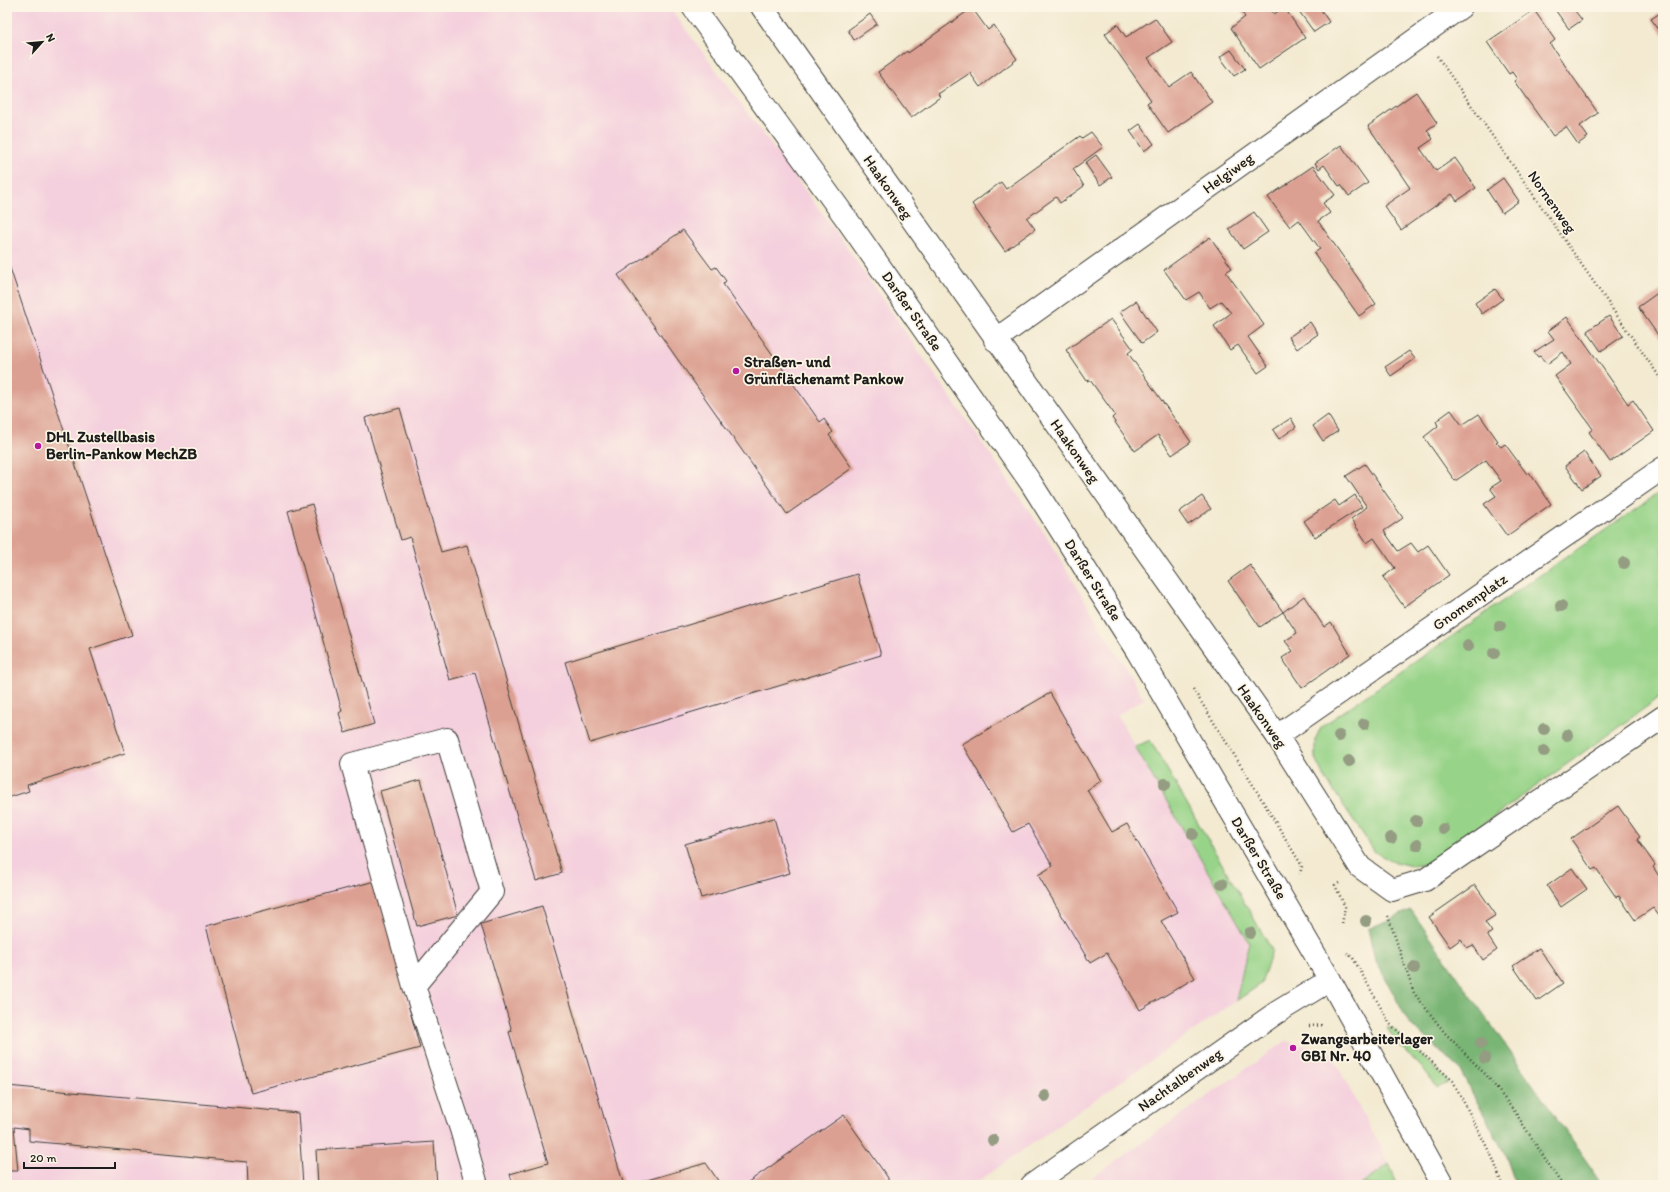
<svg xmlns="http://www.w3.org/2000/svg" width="1670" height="1192" font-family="Itim,sans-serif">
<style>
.built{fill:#f4cfdd}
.green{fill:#97d388;stroke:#5a7852}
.forest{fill:#79b574;stroke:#4a6848}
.building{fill:#dca092}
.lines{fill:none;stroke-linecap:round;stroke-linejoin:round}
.minor-casing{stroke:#3c3b37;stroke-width:24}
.major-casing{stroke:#3c3b37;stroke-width:24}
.path{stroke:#3c3b37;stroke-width:2.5;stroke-dasharray:1 3;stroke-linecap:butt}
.minor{stroke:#fff;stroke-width:22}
.major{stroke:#fff;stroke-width:22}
.tree{fill:#949c82}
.poi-dot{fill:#b5179e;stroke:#fcf5e5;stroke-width:1.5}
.labels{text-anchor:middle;stroke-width:3.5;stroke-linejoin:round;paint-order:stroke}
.street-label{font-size:15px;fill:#1c1c1c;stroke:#fcf5e5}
.poi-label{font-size:15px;font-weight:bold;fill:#1c1c1c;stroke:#fcf5e5;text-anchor:start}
</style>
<rect width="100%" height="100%" fill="#fcf5e5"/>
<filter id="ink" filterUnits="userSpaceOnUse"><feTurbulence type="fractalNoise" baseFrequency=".025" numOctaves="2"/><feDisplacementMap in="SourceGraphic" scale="8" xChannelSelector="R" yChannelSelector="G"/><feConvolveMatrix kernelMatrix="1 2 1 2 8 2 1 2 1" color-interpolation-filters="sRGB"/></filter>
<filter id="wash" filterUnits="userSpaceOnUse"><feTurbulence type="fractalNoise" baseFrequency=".012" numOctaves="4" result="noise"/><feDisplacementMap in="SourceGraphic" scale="16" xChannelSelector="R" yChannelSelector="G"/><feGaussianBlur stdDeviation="0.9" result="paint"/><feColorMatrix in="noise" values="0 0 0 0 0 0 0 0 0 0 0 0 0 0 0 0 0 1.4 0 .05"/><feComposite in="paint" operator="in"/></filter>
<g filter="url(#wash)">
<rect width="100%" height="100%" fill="#f3ead1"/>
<g class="built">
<path d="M7 7H669L839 236 1047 537 1144 699 1117 715 1249 942 1236 1001 973 1185H7Z"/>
<path d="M1286 1041 1331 1053 1389 1164 1361 1185H1082Z"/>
</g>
<g class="green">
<path d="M1663 490V695L1428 864 1411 866 1391 861 1375 852 1323 775 1315 758V740L1321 727Z"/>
<path d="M1150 740 1272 950 1261 984 1236 1001 1249 942 1135 747Z"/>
<path d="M1387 1028H1392L1445 1078 1448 1083 1437 1088C1425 1065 1400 1051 1387 1028Z"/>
<path d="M1389 1164 1398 1185H1361Z"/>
</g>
<path class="forest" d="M1411 910 1603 1185H1516L1505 1154 1459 1068 1409 1023 1375 959 1368 929Z"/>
<g id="blocks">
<g class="building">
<path d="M1238 7H1269L1274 14 1284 7 1305 38 1259 69 1231 28 1245 17Z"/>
<path d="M1296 7H1319L1329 22 1314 32Z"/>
<path d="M1553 7H1572L1582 20 1569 29Z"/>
<path d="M972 8 988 30 994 25 1017 59 980 87 970 73 938 94 940 97 911 118 878 72 907 51 908 53Z"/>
<path d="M1534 10 1555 40 1550 44 1598 113 1580 126 1588 137 1578 144 1566 127 1553 136 1514 81 1517 79 1512 72 1509 74 1487 42Z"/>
<path d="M1663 11V35L1651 19Z"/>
<path d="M870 14 877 24 854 40 848 30Z"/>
<path d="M1155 18 1172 42 1148 58 1169 87 1191 72 1212 102 1168 133 1147 103 1151 100 1105 34 1117 24 1126 37Z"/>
<path d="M1231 50 1245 69 1234 76 1220 57Z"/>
<path d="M1416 92 1437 123 1427 130 1433 139 1420 148 1436 171 1455 158 1476 188 1457 201 1452 194 1401 230 1384 206 1410 188 1368 126Z"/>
<path d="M1140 124 1154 144 1144 151 1130 131Z"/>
<path d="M1091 132 1103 147 1073 169 1084 186 1060 203 1056 197 1027 218 1035 229 1005 251 972 204 1001 182 1006 189 1080 136 1082 138Z"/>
<path d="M1341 145 1368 183 1349 196 1341 185 1339 186 1324 165 1319 169 1315 163Z"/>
<path d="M1096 155 1112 177 1100 185 1085 163Z"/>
<path d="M1313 166 1335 195 1323 203 1330 213 1318 221 1376 304 1359 316 1314 253 1320 249 1299 220 1290 227 1268 197Z"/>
<path d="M1503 178 1519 201 1502 213 1487 190Z"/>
<path d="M1254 212 1268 232 1243 249 1229 229Z"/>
<path d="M683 230 712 269 716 267 726 281 723 284 820 422 824 419 833 432 829 435 852 468 787 514 618 275Z"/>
<path d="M1210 237 1232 268 1226 272 1264 325 1248 337 1268 366 1258 373 1238 345 1230 350 1214 326 1231 313 1221 301 1210 308 1199 292 1186 300 1164 270Z"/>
<path d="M7 259 132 635 90 649 125 753 27 785 29 791 7 798Z"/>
<path d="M1495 289 1503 299 1482 314 1475 303Z"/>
<path d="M1663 289V342L1638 307Z"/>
<path d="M1136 301 1157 332 1142 343 1120 312Z"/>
<path d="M1609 316 1623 336 1601 351 1587 331Z"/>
<path d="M1567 317 1628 404 1633 400 1654 431 1610 462 1589 432 1593 429 1555 376 1571 364 1563 352 1547 364 1540 356 1538 357 1534 352 1554 339 1548 331Z"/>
<path d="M1111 319 1133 349 1128 353 1191 442 1172 455 1158 435 1135 451 1112 418 1115 415 1090 380 1087 381 1066 350Z"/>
<path d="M1310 322 1318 334 1297 349 1289 337Z"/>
<path d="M1409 351 1415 359 1391 376 1385 367Z"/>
<path d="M400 408 441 552 467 545 562 873 536 881 475 673 450 680 410 537 401 540 365 418Z"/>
<path d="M1451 410 1462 425 1479 414 1498 441 1496 442 1501 447 1505 444 1527 474 1529 472 1551 504 1507 536 1484 504 1496 496 1490 488 1501 481 1486 460 1455 481 1424 437 1438 426 1436 421Z"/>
<path d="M1328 415 1338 431 1323 441 1313 426Z"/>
<path d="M1291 418 1296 427 1279 439 1273 430Z"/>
<path d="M1584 452 1601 476 1582 489 1565 466Z"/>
<path d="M1365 464 1403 518 1384 531 1398 551 1411 543 1418 552 1428 545 1449 575 1404 607 1383 577 1395 568 1374 538 1367 543 1351 519 1367 507 1346 476Z"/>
<path d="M1355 495 1362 507 1315 537 1304 521 1335 500 1339 506Z"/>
<path d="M1202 496 1211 509 1188 525 1179 512Z"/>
<path d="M312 504 374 724 345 733 339 713 342 711 288 511Z"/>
<path d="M1250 565 1283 612 1260 627 1228 581Z"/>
<path d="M857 574 881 655 590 743 565 662Z"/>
<path d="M1304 596 1324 627 1331 622 1350 654 1302 688 1282 658 1293 651 1285 641 1297 633 1283 612Z"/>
<path d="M1050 693 1101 781 1087 790 1112 832 1127 824 1178 912 1161 921 1195 978 1140 1010 1107 953 1090 963 1038 875 1053 866 1028 824 1013 832 962 744Z"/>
<path d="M421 780 458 915 417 926 380 791Z"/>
<path d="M1618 806 1640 837 1637 839 1655 865 1653 867 1663 882V921L1653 908 1635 920 1619 896 1616 897 1596 868 1592 870 1571 839Z"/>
<path d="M774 818 790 873 701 898 685 844Z"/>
<path d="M1572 868 1587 889 1561 907 1547 886Z"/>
<path d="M375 881 420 1048 251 1093 206 926Z"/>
<path d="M1475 885 1496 915 1485 922 1492 932 1487 935 1497 950 1483 960 1473 945 1467 948 1461 939 1450 947 1429 917Z"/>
<path d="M542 906 622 1179 624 1185H513L510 1174 548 1163 509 1032 512 1031 481 924Z"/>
<path d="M1539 948 1563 983 1537 1001 1513 966Z"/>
<path d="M7 1086 298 1113 303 1185H248L247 1162 29 1141V1129L14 1127 18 1171H7Z"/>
<path d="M844 1115 888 1178V1185H744Z"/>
<path d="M434 1142 437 1185H318L316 1150Z"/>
<path d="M706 1163 721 1185H630Z"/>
</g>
</g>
</g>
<g filter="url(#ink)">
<use href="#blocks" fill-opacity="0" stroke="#3c3b37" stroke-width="1"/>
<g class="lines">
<g class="minor-casing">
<g id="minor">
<path d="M762 7 1277 736 1360 867 1392 890 1425 880 1663 717"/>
<path d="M995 340 1461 7"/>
<path d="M1277 736 1663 468"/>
<path d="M414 986 492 892 447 739 352 764 414 986 461 1129 477 1185"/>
<path d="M1032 1185 1276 1013 1330 980"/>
</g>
</g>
<g class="major-casing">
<path id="major" d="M693 7 848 221 1031 483 1137 651 1292 915 1330 980 1443 1185"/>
</g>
<g class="path">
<path d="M1437 56 1663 382"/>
<path d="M1193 689 1253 785 1302 866 1300 874"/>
<path d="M1339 883 1335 885 1345 907 1342 924"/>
<path d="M1388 916 1414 993 1445 1033 1487 1076 1515 1112 1562 1185"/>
<path d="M1347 953 1353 958 1390 1024 1453 1081 1494 1161 1502 1185"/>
<path d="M1309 1026 1324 1025"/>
<path d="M1000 1185 1006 1181"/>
</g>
<use href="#minor" class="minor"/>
<use href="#major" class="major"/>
</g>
<g class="tree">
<circle cx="1624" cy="563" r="6"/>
<circle cx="1561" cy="606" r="6"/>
<circle cx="1500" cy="626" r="6"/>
<circle cx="1468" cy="646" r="6"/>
<circle cx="1494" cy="653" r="6"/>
<circle cx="1364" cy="724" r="6"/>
<circle cx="1544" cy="729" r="6"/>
<circle cx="1567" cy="735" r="6"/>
<circle cx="1339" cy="736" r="6"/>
<circle cx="1544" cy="751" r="6"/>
<circle cx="1349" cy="761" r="6"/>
<circle cx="1165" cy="784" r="6"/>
<circle cx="1416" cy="821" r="6"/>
<circle cx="1443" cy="829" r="6"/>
<circle cx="1193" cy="834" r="6"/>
<circle cx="1391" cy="838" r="6"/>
<circle cx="1417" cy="845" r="6"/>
<circle cx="1222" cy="884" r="6"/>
<circle cx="1366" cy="921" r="6"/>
<circle cx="1250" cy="933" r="6"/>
<circle cx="1414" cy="968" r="6"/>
<circle cx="1481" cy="1043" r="6"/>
<circle cx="1485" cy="1058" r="6"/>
<circle cx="1045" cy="1096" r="6"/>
<circle cx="993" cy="1140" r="6"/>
</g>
</g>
<g class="poi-dot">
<circle cx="736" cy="371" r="4"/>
<circle cx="38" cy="446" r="4"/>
<circle cx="1293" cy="1048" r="4"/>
</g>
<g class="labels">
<g class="street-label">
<text transform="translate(1228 173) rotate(-36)" y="5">Helgiweg</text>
<text transform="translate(888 187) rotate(55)" y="5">Haakonweg</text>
<text transform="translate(1552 202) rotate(55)" y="5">Nornenweg</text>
<text transform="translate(912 311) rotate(55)" y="5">Darßer Straße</text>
<text transform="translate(1075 451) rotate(55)" y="5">Haakonweg</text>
<text transform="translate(1093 580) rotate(58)" y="5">Darßer Straße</text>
<text transform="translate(1470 602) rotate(-35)" y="5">Gnomenplatz</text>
<text transform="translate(1262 716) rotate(55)" y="5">Haakonweg</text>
<text transform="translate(1259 858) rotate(59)" y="5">Darßer Straße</text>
<text transform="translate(1180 1080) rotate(-35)" y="5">Nachtalbenweg</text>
</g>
<g class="poi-label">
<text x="744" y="367">Straßen- und<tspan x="744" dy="17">Grünflächenamt Pankow</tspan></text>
<text x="46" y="442">DHL Zustellbasis<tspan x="46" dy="17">Berlin-Pankow MechZB</tspan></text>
<text x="1301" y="1044">Zwangsarbeiterlager<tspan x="1301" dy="17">GBI Nr. 40</tspan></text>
</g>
</g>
<rect width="1670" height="1192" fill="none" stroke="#fcf5e5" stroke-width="24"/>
<g transform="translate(42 42) rotate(63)" stroke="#fcf5e5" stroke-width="3" paint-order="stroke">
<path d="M0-3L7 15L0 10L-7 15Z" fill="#1c1c1c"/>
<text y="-6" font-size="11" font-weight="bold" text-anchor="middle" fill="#1c1c1c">N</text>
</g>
<path d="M24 1162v6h91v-6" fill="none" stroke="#1c1c1c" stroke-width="2"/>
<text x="30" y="1162" font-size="12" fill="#1c1c1c" stroke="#fcf5e5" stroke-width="3" paint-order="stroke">20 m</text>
</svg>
